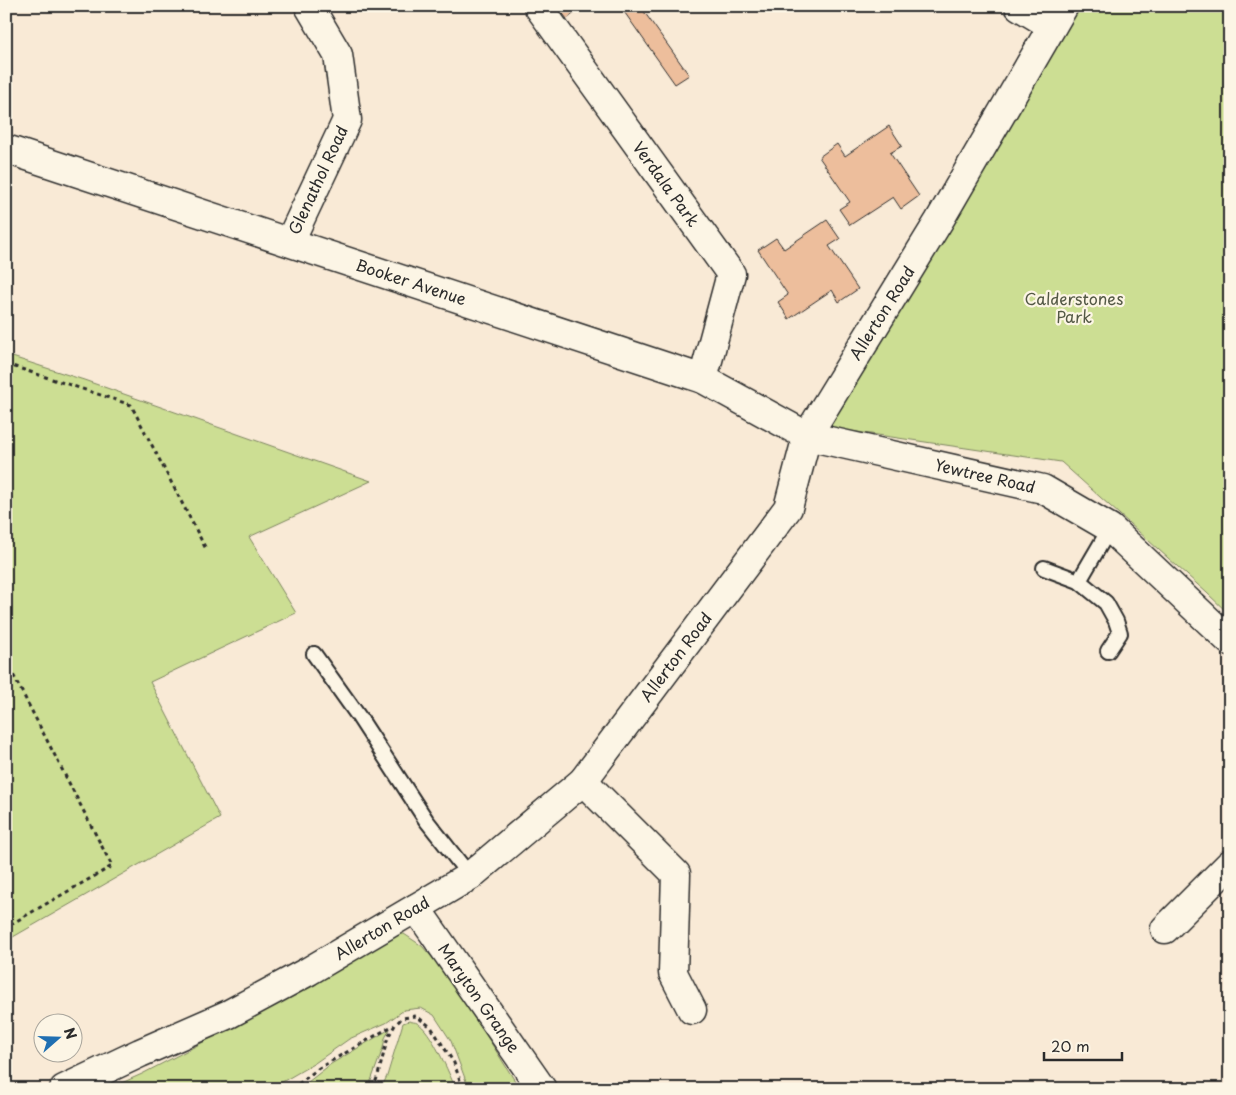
<svg xmlns="http://www.w3.org/2000/svg" width="1236" height="1095" font-family="'Playpen Sans',sans-serif">
<style>
.green{fill:#ccde93;stroke:#7c845f}
.building{fill:#edbe9c;stroke:#2b2b2b}
.lines{fill:none;stroke-linecap:round;stroke-linejoin:round}
.service-casing{stroke:#2b2b2b;stroke-width:18}
.minor-casing{stroke:#2b2b2b;stroke-width:31}
.path{stroke:#2b2b2b;stroke-width:3;stroke-dasharray:4 4;stroke-linecap:butt}
.service{stroke:#fcf5e5;stroke-width:14}
.minor{stroke:#fcf5e5;stroke-width:28}
.labels{text-anchor:middle;stroke-width:4.5;stroke-linejoin:round;paint-order:stroke}
.street-label{font-size:16px;fill:#2b2b2b;stroke:#fcf5e5}
.park-label{font-size:16px;fill:#535845;stroke:#fcf5e5}
</style>
<rect width="100%" height="100%" fill="#f9ead6"/>
<filter id="ink" filterUnits="userSpaceOnUse"><feTurbulence type="fractalNoise" baseFrequency=".02" numOctaves="2"/><feDisplacementMap in="SourceGraphic" scale="10" xChannelSelector="R" yChannelSelector="G"/><feConvolveMatrix kernelMatrix="1 2 1 2 8 2 1 2 1" color-interpolation-filters="sRGB"/></filter>
<g filter="url(#ink)">
<g class="green">
<path d="M1073 6H1230V615L1207 593 1061 462 830 428 833 413Z"/>
<path d="M6 355 84 380 371 481 249 537 296 613 150 682 220 818 6 941Z"/>
<path d="M397 933 404 934 422 946 451 979 520 1089H469L451 1041 434 1015 421 1008 404 1010 386 1023 349 1039 315 1063 270 1089H108L142 1074 284 1000Z"/>
<path d="M409 1021C411 1022 416 1022 417 1023 431 1029 449 1074 456 1089H381L387 1076 403 1023Z"/>
<path d="M390 1029 385 1038 383 1048 368 1089H299L331 1064Z"/>
</g>
<g class="building">
<path d="M557 6H583L567 19Z"/>
<path d="M620 6H640L689 75 675 84Z"/>
<path d="M889 126 902 146 890 153 919 196 901 209 893 197 850 225 839 209 850 202 819 157 837 144 845 156Z"/>
<path d="M827 220 840 239 829 246 858 289 839 302 832 290 789 319 778 302 788 295 758 250 776 238 784 249Z"/>
</g>
<g class="lines">
<g class="service-casing">
<g id="service">
<path d="M1044 568 1079 581 1106 603 1116 621 1120 633 1108 651"/>
<path d="M1079 581 1110 528"/>
<path d="M314 654 359 717 426 820 470 876"/>
</g>
</g>
<g class="minor-casing">
<g id="minor">
<path d="M538 6 731 274 703 379"/>
<path d="M1019 6 1052 26"/>
<path d="M6 149 703 379 807 436 1043 489 1110 528 1230 641"/>
<path d="M290 241 347 120 338 55 309 6"/>
<path d="M583 781 676 874 673 973 692 1010"/>
<path d="M416 908 542 1089"/>
<path d="M1165 929 1230 864"/>
<path d="M64 1089 140 1053 229 1014 309 971 470 876 583 781 788 508 807 436 939 221 1064 6"/>
</g>
</g>
<g class="path">
<path d="M6 364 131 405 206 549"/>
<path d="M6 661 112 866 6 927"/>
<path d="M6 909 13 923"/>
<path d="M292 1089 319 1068 394 1025"/>
<path d="M373 1089 378 1075 388 1037 395 1025 402 1018 416 1016 431 1027 454 1063 463 1089"/>
</g>
<use href="#service" class="service"/>
<use href="#minor" class="minor"/>
</g>
</g>
<g class="labels">
<g class="street-label">
<text transform="translate(318 180) rotate(-65)" y="6">Glenathol Road</text>
<text transform="translate(666 184) rotate(54)" y="6">Verdala Park</text>
<text transform="translate(411 282) rotate(18)" y="6">Booker Avenue</text>
<text transform="translate(882 313) rotate(-58)" y="6">Allerton Road</text>
<text transform="translate(985 476) rotate(13)" y="6">Yewtree Road</text>
<text transform="translate(676 657) rotate(-53)" y="6">Allerton Road</text>
<text transform="translate(382 928) rotate(-31)" y="6">Allerton Road</text>
<text transform="translate(479 998) rotate(55)" y="6">Maryton Grange</text>
</g>
<g class="park-label">
<text x="1074" y="305">Calderstones<tspan x="1074" dy="18">Park</tspan></text>
</g>
</g>
<rect width="1236" height="1095" fill="none" stroke="#fcf5e5" stroke-width="25"/>
<rect x="12" y="12" width="1211" height="1070" fill="none" stroke="#2b2b2b" stroke-width="2" filter="url(#ink)"/>
<g transform="translate(58 1038) rotate(70)"><circle r="24" fill="#fcf5e5" stroke="#a8a49b"/>
<path d="M0-4L9 19L0 12L-9 19Z" fill="#1f6fb2"/>
<text y="-8" font-size="14" font-weight="bold" text-anchor="middle" fill="#2b2b2b">N</text>
</g>
<path d="M1044 1052v8h78v-8" fill="none" stroke="#2b2b2b" stroke-width="2.5"/>
<text x="1051" y="1052" font-size="15" fill="#2b2b2b" stroke="#fcf5e5" stroke-width="4" paint-order="stroke">20 m</text>
</svg>
